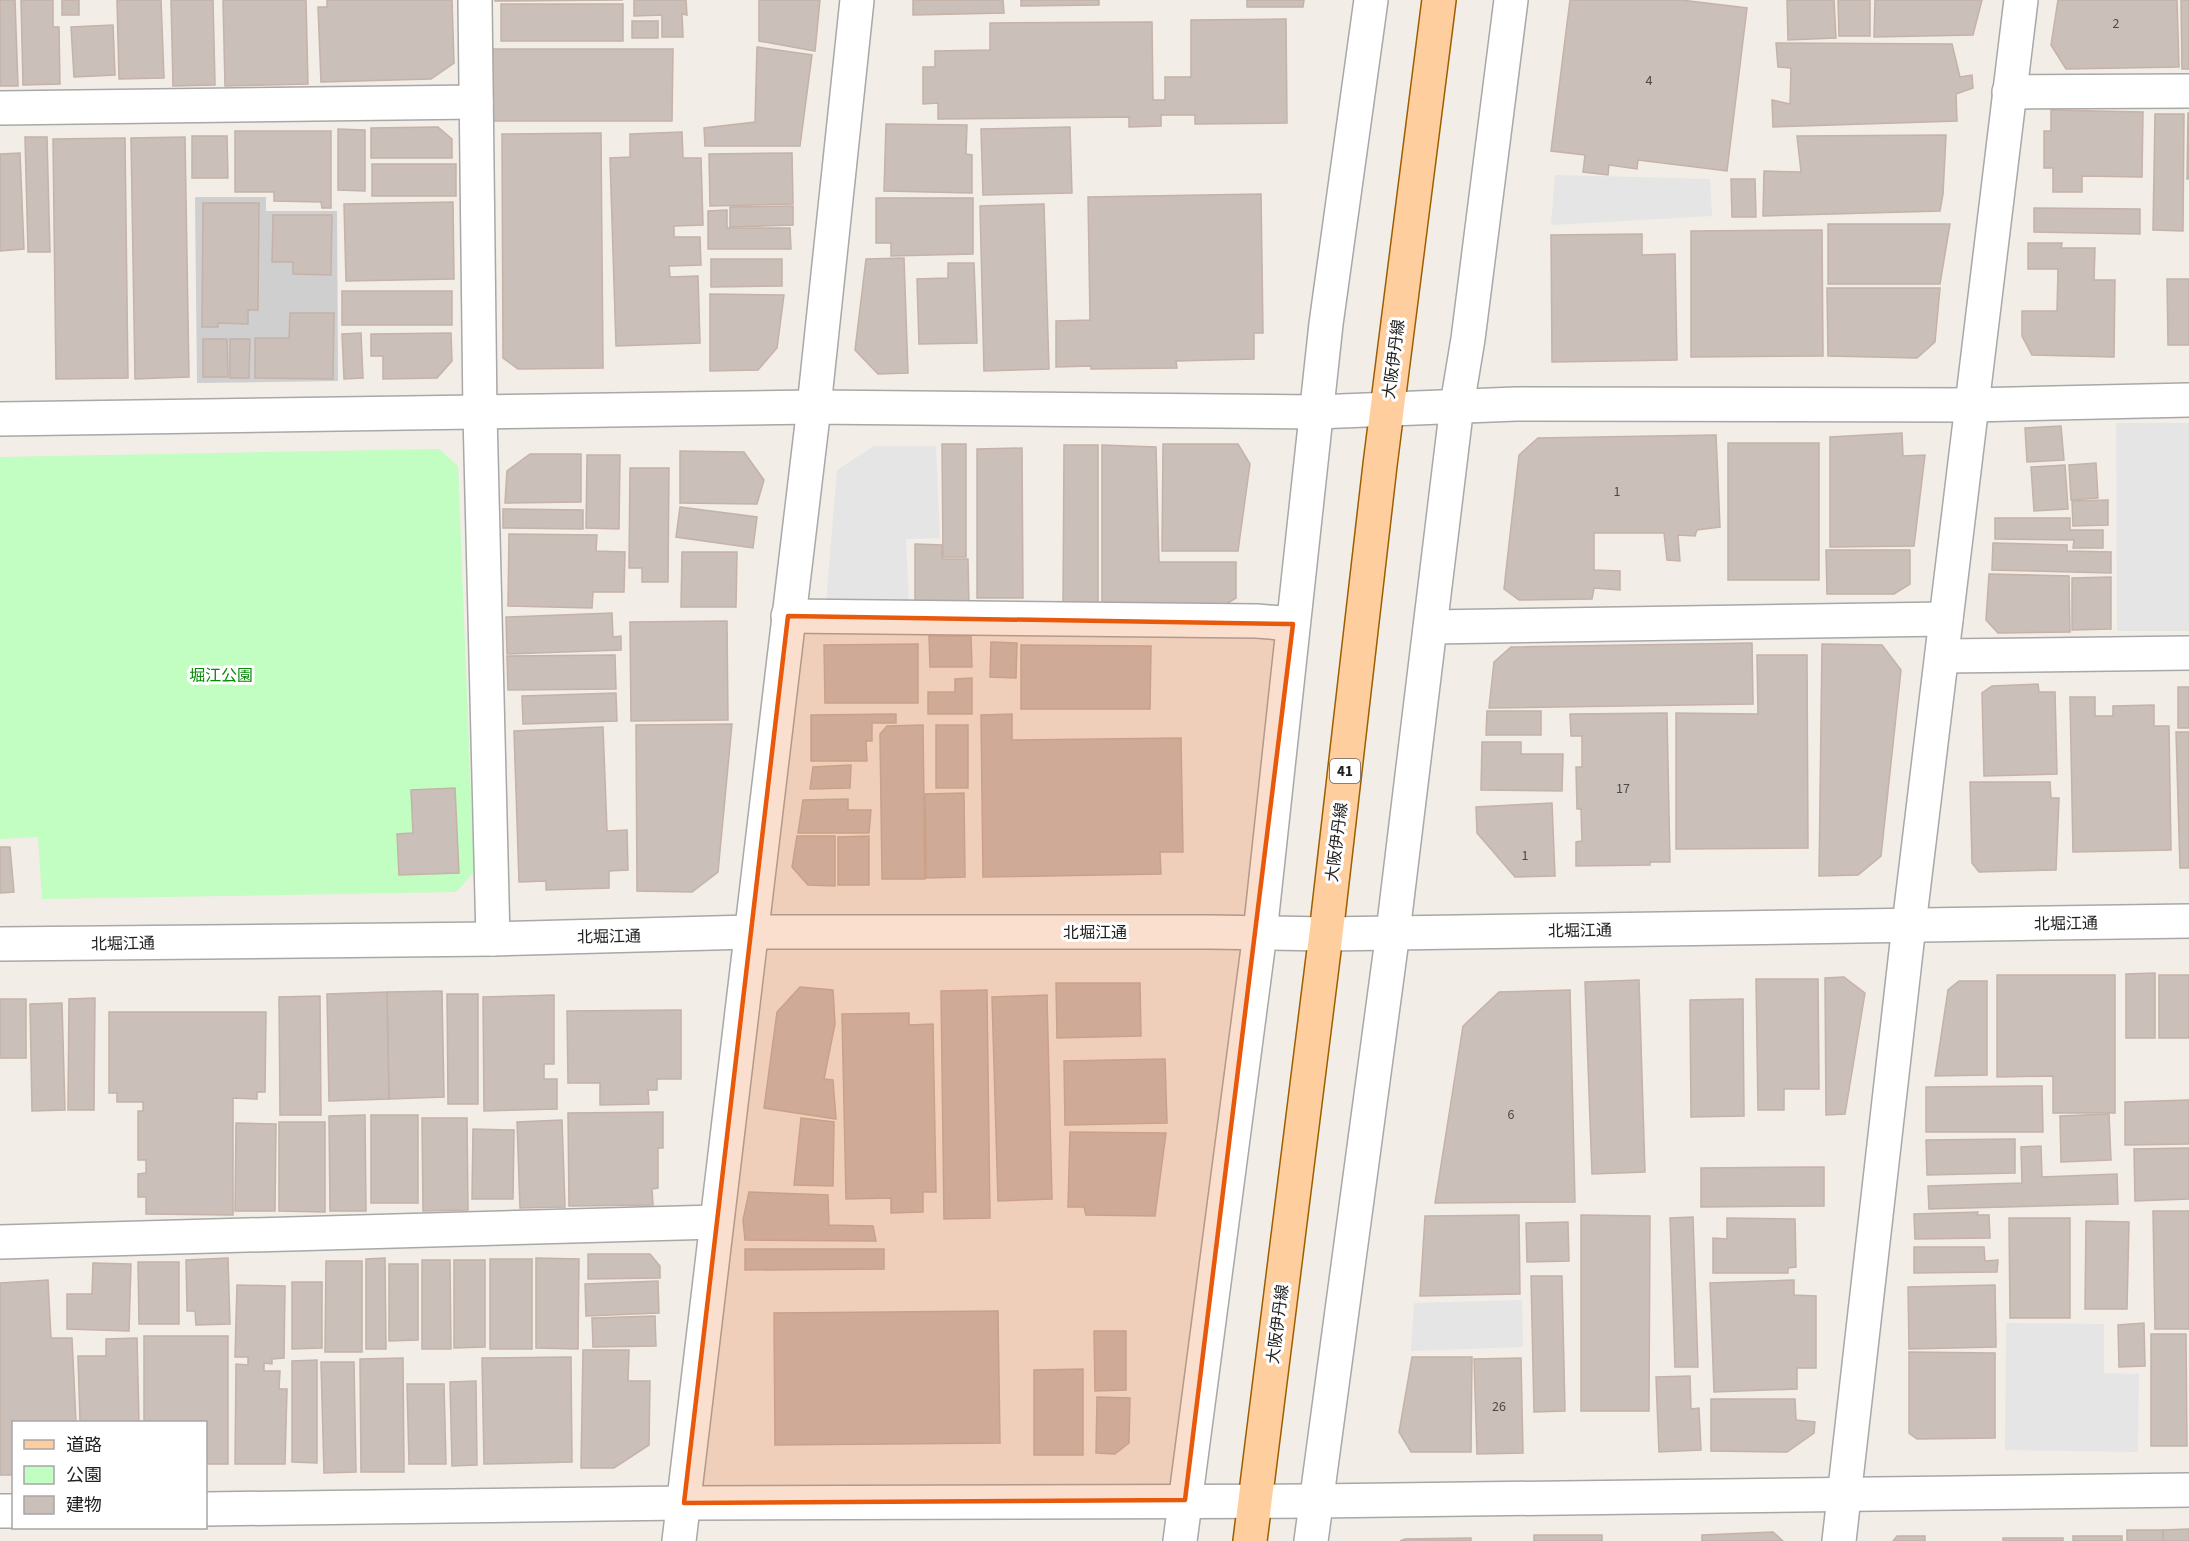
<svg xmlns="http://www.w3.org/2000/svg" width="2189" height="1541" font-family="'Source Sans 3','Noto Sans JP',sans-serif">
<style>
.religious{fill:#cfcfcf}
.park{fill:#c2fdc2}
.parking{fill:#e5e5e5}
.building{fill:#cabfb9;stroke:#c5b2a8;stroke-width:1.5}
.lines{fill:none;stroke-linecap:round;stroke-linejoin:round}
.minor-casing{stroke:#a8a8a8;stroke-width:36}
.tertiary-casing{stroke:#a8a8a8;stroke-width:36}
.primary-casing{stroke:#9d5e00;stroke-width:36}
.minor{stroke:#fff;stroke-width:33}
.tertiary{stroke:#fff;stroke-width:33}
.primary{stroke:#ffce9e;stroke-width:33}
.marked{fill:#e8590c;fill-opacity:0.2;stroke:#e8590c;stroke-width:4.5;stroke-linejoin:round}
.labels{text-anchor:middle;stroke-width:6;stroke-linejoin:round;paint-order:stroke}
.number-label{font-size:14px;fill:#4b4847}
.shield{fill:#fff;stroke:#646464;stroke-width:1.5}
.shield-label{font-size:15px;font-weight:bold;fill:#212121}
.street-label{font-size:16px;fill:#212121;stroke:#fff}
.park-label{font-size:16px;fill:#048a05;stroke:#fff}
</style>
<rect width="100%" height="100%" fill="#f2ede6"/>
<path class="religious" d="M195 197H266V211H337L338 381 197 383Z"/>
<path class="park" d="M439 449 458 466 474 872 456 892 42 899 38 837 0 839V457Z"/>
<g class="parking">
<path d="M1555 175 1710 179 1712 216 1551 225Z"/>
<path d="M2116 423H2189V631H2117Z"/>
<path d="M874 446H936L940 538 906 539 909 604 826 603 837 470Z"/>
<path d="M1522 1300 1523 1347 1411 1351 1414 1303Z"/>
<path d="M2006 1323 2104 1324V1373L2139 1374 2138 1452 2005 1450Z"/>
</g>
<g class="building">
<path d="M0 0H15L18 86H0Z"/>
<path d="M21 0H53V27H59L60 84 23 85Z"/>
<rect x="62" y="0" width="17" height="15"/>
<path d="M117 0H161L164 78 119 79Z"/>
<path d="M171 0H213L215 85 173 86Z"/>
<path d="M223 0H306L308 84 225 86Z"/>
<path d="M327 0H452L454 63 431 79 321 82 318 7H327Z"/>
<path d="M495 0H623L495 1Z"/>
<path d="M634 0H686L687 15 682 14 683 37H662V15L634 16Z"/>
<path d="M759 0H820L815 51 759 41Z"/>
<path d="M913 0H1003L1004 13 913 15Z"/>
<path d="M1021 0H1099V5L1021 6Z"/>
<path d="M1247 0H1304L1303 7H1247Z"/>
<path d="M1570 0H1681L1747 8 1727 171 1638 160 1637 169 1609 165 1608 175 1583 172 1585 155 1551 151Z"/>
<path d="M1787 0H1834L1836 38 1788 40Z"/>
<path d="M1838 0H1870V36H1839Z"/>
<path d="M1875 0H1982L1973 35 1874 37Z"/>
<path d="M2058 0H2177L2179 67 2066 69 2051 45Z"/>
<path d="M2181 0H2189V69H2182Z"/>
<rect x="501" y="4" width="122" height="37"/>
<path d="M1286 19 1287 123 1195 124V115H1161V126L1129 127V117L938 119V103L923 104V67H935V51L990 50V23L1152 22 1153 100H1165V77H1191V20Z"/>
<rect x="632" y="21" width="26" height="17"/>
<path d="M113 25 115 75 74 77 71 27Z"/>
<path d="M1776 43 1952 44 1960 77 1972 75 1973 88 1956 94 1957 121 1773 127 1772 100 1790 104 1791 68 1778 67Z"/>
<path d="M757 47 812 55 800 146H705L704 128 755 122Z"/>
<path d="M493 49H673L672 121H493Z"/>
<path d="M2051 110 2143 112 2142 177 2082 176V192H2053V168H2044V131H2051Z"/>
<path d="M2188 113H2189V179H2187Z"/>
<path d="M2155 114H2184L2183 231 2153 230Z"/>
<path d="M886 124 967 125 966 154 972 155V193L884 191Z"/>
<path d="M438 127 452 139V158H371V128Z"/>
<path d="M1070 127 1072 193 983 195 981 129Z"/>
<path d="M338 129 365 130V191L338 190Z"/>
<path d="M235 131H331V208H322L321 202 274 201V192H235Z"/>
<path d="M682 132 683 158H701L703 225 674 226V237H700L701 265 669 266 670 277 698 276 700 343 616 346 610 158 630 157V134Z"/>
<path d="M601 133 603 368 518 369 503 358 502 134Z"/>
<path d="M1946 135 1943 194 1940 211 1763 216 1764 171 1801 172 1797 136Z"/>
<path d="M192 136H227L228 178H192Z"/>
<path d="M25 137H47L50 252H28Z"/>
<path d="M185 137 189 377 135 379 131 138Z"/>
<path d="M125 138 128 378 56 379 53 139Z"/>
<path d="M20 153 24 249 0 251V154Z"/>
<path d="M792 153 793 204 710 206 709 154Z"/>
<rect x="372" y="164" width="84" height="32"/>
<path d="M1731 179H1755L1756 217H1732Z"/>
<path d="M1261 194 1263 333H1254V359L1176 361 1177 368 1091 369V366L1056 367V321L1090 320 1088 197Z"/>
<path d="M876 198H973V254L891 256V243H876Z"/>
<path d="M453 202 454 279 346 281 344 204Z"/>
<path d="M203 203H259L258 310H248V324L218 323V327H202Z"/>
<path d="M1044 204 1049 369 984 371 980 206Z"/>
<path d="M793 206V225L730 227V207Z"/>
<path d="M2034 208 2140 209V234L2034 232Z"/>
<path d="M727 210V228H790L791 249H708V211Z"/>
<path d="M273 215H332L331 275 293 274V262H272Z"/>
<path d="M1828 224H1950L1940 284H1828Z"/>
<path d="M1822 230 1823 356 1691 357V231Z"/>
<path d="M1642 234V255L1675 254 1677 360 1552 362 1551 235Z"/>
<path d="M2028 243H2062L2061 248H2095L2094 280H2115L2114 357 2032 355 2022 336V311H2057L2058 269H2028Z"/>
<path d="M904 258 908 373 878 374 855 350 866 259Z"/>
<path d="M711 259H782V286L711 287Z"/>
<path d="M948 263H974L977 343 919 344 917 279 948 278Z"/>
<path d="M2167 279H2189V345H2168Z"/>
<path d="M1827 288H1940L1935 342 1917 358 1828 356Z"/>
<rect x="342" y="291" width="110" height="34"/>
<path d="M710 294 784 295 777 348 758 370 710 371Z"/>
<path d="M290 313H334L333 379 255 378V338H289Z"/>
<path d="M361 333 363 378 344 379 342 334Z"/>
<path d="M451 333 452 361 437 378 383 379V356H371V334Z"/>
<path d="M203 339H227L228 377H203Z"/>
<path d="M230 339H250L249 378H230Z"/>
<path d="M2061 426 2064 460 2027 462 2025 428Z"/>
<path d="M1902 433 1903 456 1925 455 1914 546 1830 547V437Z"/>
<path d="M1716 435 1720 527 1697 530 1695 536 1678 535 1680 561 1667 560 1664 533H1594V570L1620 571V590L1594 588 1592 599 1519 600 1504 589 1519 455 1538 438Z"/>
<rect x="1728" y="443" width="91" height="137"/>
<path d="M942 444H966V557H943Z"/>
<path d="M1163 444H1238L1250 464 1238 551H1162Z"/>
<path d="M1064 445H1098V609H1063Z"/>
<path d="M1102 445 1156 447 1159 562H1236V598L1218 609H1102Z"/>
<path d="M1022 448 1023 598H977V449Z"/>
<path d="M680 451 744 452 764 480 757 504 680 503Z"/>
<path d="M530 454H581V502L505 503 507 471Z"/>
<path d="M587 455H620L619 529 586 528Z"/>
<path d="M2096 463 2098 498 2071 500 2069 465Z"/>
<path d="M2065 465 2068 509 2034 511 2031 467Z"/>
<path d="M630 468H669L668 582H642V568H629Z"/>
<path d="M2108 500V525L2073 526 2072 501Z"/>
<path d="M680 507 757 517 753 548 676 537Z"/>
<path d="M503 509 583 510V529L503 528Z"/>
<path d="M1995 518H2070V530H2103V548H2073L2074 540 1995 539Z"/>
<path d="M509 534 597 535 596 551 625 552 624 592H593L592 608 508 606Z"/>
<path d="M1993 543 2067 545V551L2111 552V573L1992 570Z"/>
<path d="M915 544 942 545V559H968L969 606 915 605Z"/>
<path d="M1826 550H1910V584L1894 594H1827Z"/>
<path d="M682 552H737L736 607H681Z"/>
<path d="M1989 574 2069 576 2070 632 1998 633 1986 620Z"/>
<path d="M2111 577V629L2072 630V578Z"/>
<path d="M612 613 613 637 621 636V650L507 654 506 617Z"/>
<path d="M727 621 728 720 631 721 630 622Z"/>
<path d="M929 636H971L972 667H930Z"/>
<path d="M991 642 1017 643 1016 678 990 677Z"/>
<path d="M1752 643 1753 704 1489 708 1494 662 1511 647Z"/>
<path d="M918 644V703H825L824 645Z"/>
<path d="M1822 644 1882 645 1901 670 1881 856 1858 875 1819 876Z"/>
<path d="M1021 645 1151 646 1150 709H1021Z"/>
<path d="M615 655 616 689 508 690 507 656Z"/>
<path d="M1757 655H1807L1808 848 1676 849V713L1758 714Z"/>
<path d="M972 678V714H928V692H955V679Z"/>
<path d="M2038 684 2039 692H2055L2057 774 1984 776 1982 693 1992 686Z"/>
<rect x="2178" y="687" width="11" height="41"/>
<path d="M616 693 617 721 523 724 522 696Z"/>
<path d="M2070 697H2095V716H2113V706L2154 705V726H2169L2171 850 2073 852Z"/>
<path d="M1487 711H1541V735H1486Z"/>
<path d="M1667 713 1670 862H1650V865L1576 866V842L1582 841 1581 809H1577L1576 767H1582V736H1571L1570 714Z"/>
<path d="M896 714V723H872V741H866L867 761H811V715Z"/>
<path d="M1012 714V740L1181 738 1183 852H1160L1161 874 983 877 981 715Z"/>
<path d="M732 724 718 872 692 892 637 891 636 725Z"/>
<path d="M923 725 925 879H882L880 734 887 726Z"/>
<rect x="936" y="725" width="32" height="63"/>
<path d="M603 727 607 831 627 830 628 870 609 871V888L546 890V881L519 882 514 731Z"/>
<path d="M2176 732H2189V868H2180Z"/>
<path d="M1482 742H1521V754H1563L1562 791 1481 790Z"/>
<path d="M851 765 850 788 810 789 813 767Z"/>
<path d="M1970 782H2050L2051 798H2059L2056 870 1979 872 1972 863Z"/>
<path d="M455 788 459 873 399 875 397 834 413 833 411 790Z"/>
<path d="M964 793 965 877 926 878 925 794Z"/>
<path d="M848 799V810H871L869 833H798L803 800Z"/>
<path d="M1552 803 1555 876 1515 877 1477 833 1476 807Z"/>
<path d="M797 836H835V886L808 885 792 867Z"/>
<path d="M869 836V885H838V837Z"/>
<path d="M0 847H10L14 892 0 893Z"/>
<path d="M2155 973V1038H2126V974Z"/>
<path d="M1997 975H2115V1113H2053V1076L1997 1077Z"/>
<rect x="2159" y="975" width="30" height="63"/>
<path d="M1844 977 1865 993 1845 1114 1826 1115 1825 978Z"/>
<path d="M1756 979H1818L1819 1089H1784V1110H1758Z"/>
<path d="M1639 980 1645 1172 1592 1174 1585 982Z"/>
<path d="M1959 981H1987V1075L1935 1076 1948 990Z"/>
<path d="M1056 983H1140L1141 1036 1057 1038Z"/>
<path d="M800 987 833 990 835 1024 824 1079 833 1080 836 1119 764 1108 777 1012Z"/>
<path d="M987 990 990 1218 944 1219 941 991Z"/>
<path d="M1570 990 1575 1202 1435 1203 1463 1026 1499 992Z"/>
<path d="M442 991 444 1097 389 1099 387 992Z"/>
<path d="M387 992 389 1099 329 1101 327 994Z"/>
<path d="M447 994H478V1104H448Z"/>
<path d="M554 995V1064H544V1079H557V1109L484 1111 483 997Z"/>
<path d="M1047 995 1052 1199 998 1201 992 997Z"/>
<path d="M320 996 321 1115H280L279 997Z"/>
<path d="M95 998 94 1110H68L69 999Z"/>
<rect x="0" y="999" width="26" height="59"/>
<path d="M1743 999 1744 1116 1691 1117 1690 1000Z"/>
<path d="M62 1003 65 1110 32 1111 30 1004Z"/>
<path d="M681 1010V1079H657V1090H648L649 1104 600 1105V1083H568L567 1011Z"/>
<path d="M109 1012H266L265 1092H257V1099L233 1098V1215L146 1214V1197H138V1174L146 1173V1160H138V1111H143V1102H117V1093H109Z"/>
<path d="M909 1013V1025L933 1024 936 1192H923V1212L891 1213V1198L846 1199 842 1014Z"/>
<path d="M1165 1059 1167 1123 1065 1125 1064 1061Z"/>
<path d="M2042 1086 2043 1132H1926V1087Z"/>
<path d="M2189 1100V1144L2125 1145V1102Z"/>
<path d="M663 1112V1148H658V1188L652 1189 653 1205 569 1206 568 1113Z"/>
<path d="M2109 1114 2111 1160 2061 1162 2060 1116Z"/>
<path d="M365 1115 366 1211H330L329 1116Z"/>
<rect x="371" y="1115" width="47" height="88"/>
<path d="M422 1118H467L468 1210 423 1211Z"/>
<path d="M801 1118 834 1122 833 1186 794 1185Z"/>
<path d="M562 1120 565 1207 520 1208 517 1122Z"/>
<path d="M279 1122H325V1212L279 1211Z"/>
<path d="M236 1123 276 1124 275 1211H235Z"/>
<path d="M473 1129 514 1130 513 1199H472Z"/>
<path d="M1070 1132 1166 1133 1155 1216 1086 1215 1084 1207H1068Z"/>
<path d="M2015 1139V1173L1927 1175 1926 1140Z"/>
<path d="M2041 1146 2042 1177 2117 1174 2118 1204 1929 1209 1928 1186 2022 1183 2021 1147Z"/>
<path d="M2189 1148V1199L2135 1201 2134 1149Z"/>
<path d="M1824 1167V1206L1701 1207V1168Z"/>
<path d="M749 1192 828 1195 829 1225 873 1226 876 1241 745 1240 743 1220Z"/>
<path d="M2153 1211H2189V1329H2155Z"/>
<path d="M1978 1212 1977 1215H1989L1990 1238 1915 1239 1914 1214Z"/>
<path d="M1519 1215 1520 1294 1420 1296 1425 1216Z"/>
<path d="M1581 1215 1650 1216 1649 1411H1581Z"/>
<path d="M1693 1217 1698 1367H1675L1670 1218Z"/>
<path d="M1727 1218 1795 1219 1796 1267 1788 1268V1273H1713V1238L1727 1239Z"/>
<path d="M2009 1218H2070V1318H2010Z"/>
<path d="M2086 1221 2129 1222 2127 1309H2085Z"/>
<path d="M1568 1222 1569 1261 1527 1262 1526 1223Z"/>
<path d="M1914 1247H1984L1985 1261 1998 1260 1997 1272 1914 1273Z"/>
<path d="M745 1249H884V1269L745 1270Z"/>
<path d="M588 1254H650L660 1266V1278L588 1279Z"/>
<path d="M228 1258 230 1324 196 1325 195 1311H187L186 1260Z"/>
<path d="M385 1258 386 1349H366V1259Z"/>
<path d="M536 1258 579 1259 578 1349 536 1348Z"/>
<rect x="490" y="1259" width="42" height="90"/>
<path d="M422 1260H450L451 1349H422Z"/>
<path d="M454 1260H485V1347L454 1348Z"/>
<path d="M326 1261H362V1352H325Z"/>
<path d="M138 1262H179V1324H139Z"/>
<path d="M93 1263 131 1264 129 1331 67 1329V1294H92Z"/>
<path d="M389 1264H418V1340L389 1341Z"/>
<path d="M1531 1276H1562L1565 1411 1534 1412Z"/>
<path d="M48 1280 51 1338H72L76 1422H14V1475H0V1283Z"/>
<path d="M1794 1280V1295L1816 1296V1368H1797V1389L1714 1392 1710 1283Z"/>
<path d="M658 1281 659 1313 586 1316 585 1284Z"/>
<path d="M292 1282H322V1348L292 1349Z"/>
<path d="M237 1285 285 1286 284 1358 272 1359V1364L264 1363V1371H280L279 1389H287L285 1464H235L236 1364 248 1365V1357H235Z"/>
<path d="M1995 1285 1996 1347 1909 1349 1908 1287Z"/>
<path d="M998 1311 1000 1443 775 1445 774 1313Z"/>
<path d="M655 1316 656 1346 593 1347 592 1318Z"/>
<path d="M2144 1323 2145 1366 2119 1367 2118 1325Z"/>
<path d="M1094 1331H1126V1390L1095 1391Z"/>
<path d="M2151 1334H2186L2187 1446H2151Z"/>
<path d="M144 1336H228V1464H206V1422H144Z"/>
<path d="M137 1338 139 1422H80L78 1356H106V1339Z"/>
<path d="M583 1350H629L628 1381H650L649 1445 614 1468H581Z"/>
<path d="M1909 1352 1995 1353V1438L1917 1439 1909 1433Z"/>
<path d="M571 1357 572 1462 484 1464 482 1358Z"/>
<path d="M1412 1357H1472L1471 1452H1411L1399 1432Z"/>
<path d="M403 1358 404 1472H361L360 1359Z"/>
<path d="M1521 1358 1523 1453 1477 1454 1474 1359Z"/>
<path d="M317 1360V1463L292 1462V1361Z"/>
<path d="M321 1362H354L356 1472 324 1473Z"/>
<path d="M1083 1369V1455H1034V1370Z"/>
<path d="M1690 1376 1691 1409 1699 1408 1701 1450 1659 1452 1656 1377Z"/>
<path d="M476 1381 477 1465 452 1466 450 1382Z"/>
<path d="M407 1384H444L446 1464H409Z"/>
<path d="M1097 1397 1130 1398 1129 1443 1115 1454 1096 1453Z"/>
<path d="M1711 1399H1795L1796 1420 1815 1422 1814 1433 1787 1452 1711 1451Z"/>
<path d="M2189 1529V1541H2163V1530Z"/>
<rect x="2127" y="1530" width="36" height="11"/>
<path d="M1773 1532 1783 1541H1702V1535Z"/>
<rect x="1534" y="1535" width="68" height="6"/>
<path d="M1897 1536H1925V1541H1893Z"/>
<rect x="2073" y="1536" width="49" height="5"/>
<path d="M1471 1538V1541H1400L1405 1539Z"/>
<rect x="2003" y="1538" width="60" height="3"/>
</g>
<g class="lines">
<g class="minor-casing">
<g id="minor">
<path d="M2009 92 2189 91"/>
<path d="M0 108 476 102"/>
<path d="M480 414 493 939"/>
<path d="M788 616 1257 621 1293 624"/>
<path d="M1431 627 1946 619"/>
<path d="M1942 656 2189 653"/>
<path d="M0 1242 716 1222"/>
<path d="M679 1541 814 407 857 0"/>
<path d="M1180 1541 1260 933 1326 324 1371 0"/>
<path d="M1311 1541 1393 932 1457 405 1468 339 1511 0"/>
<path d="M1839 1541 1909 925 2021 0"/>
</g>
</g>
<g class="tertiary-casing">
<g id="tertiary">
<path d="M475 0 480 414"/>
<path d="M0 419 814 407 1316 412 1516 404 1972 405 2189 400"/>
<path d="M0 944 493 939 750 932H1209L1326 934 2189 921"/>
<path d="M206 1509 684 1503 1316 1501 2189 1490"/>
<path d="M0 1511H14"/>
</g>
</g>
<g class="primary-casing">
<path id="primary" d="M1250 1541 1326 934 1380 465 1439 0"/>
</g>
<use href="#minor" class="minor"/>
<use href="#tertiary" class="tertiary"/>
<use href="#primary" class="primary"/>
</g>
<path class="marked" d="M788 616 1293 624 1185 1500 684 1503Z"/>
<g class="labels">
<g class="number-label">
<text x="2116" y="28">2</text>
<text x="1649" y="85">4</text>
<text x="1617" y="496">1</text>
<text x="1623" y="793">17</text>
<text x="1525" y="860">1</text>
<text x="1511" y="1119">6</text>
<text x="1499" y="1411">26</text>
</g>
<rect class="shield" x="1330" y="759" width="30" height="24" rx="4.5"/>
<g class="shield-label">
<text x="1345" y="776">41</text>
</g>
<g class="street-label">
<text transform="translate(1393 359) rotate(-83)" y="6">大阪伊丹線</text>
<text transform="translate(1336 842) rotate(-83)" y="6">大阪伊丹線</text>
<text transform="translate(2066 923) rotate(-1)" y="6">北堀江通</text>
<text transform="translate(1580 930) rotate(-1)" y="6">北堀江通</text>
<text x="1095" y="938">北堀江通</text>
<text transform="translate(609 936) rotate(-1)" y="6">北堀江通</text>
<text transform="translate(123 943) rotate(-1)" y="6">北堀江通</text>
<text transform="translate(1277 1324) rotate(-83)" y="6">大阪伊丹線</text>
</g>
<g class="park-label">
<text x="221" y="681">堀江公園</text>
</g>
</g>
<rect x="12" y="1421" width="195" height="108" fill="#ffffff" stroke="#a6a6a6" stroke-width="1.5"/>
<rect x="24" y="1440" width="30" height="9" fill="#ffce9e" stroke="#a6a6a6" stroke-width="1.5"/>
<text x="66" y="1451" font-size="18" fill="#212121">道路</text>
<rect x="24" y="1466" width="30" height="18" fill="#c2fdc2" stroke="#a6a6a6" stroke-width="1.5"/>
<text x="66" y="1481" font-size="18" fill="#212121">公園</text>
<rect x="24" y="1496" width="30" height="18" fill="#cabfb9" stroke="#a6a6a6" stroke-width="1.5"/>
<text x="66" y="1511" font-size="18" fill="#212121">建物</text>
</svg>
